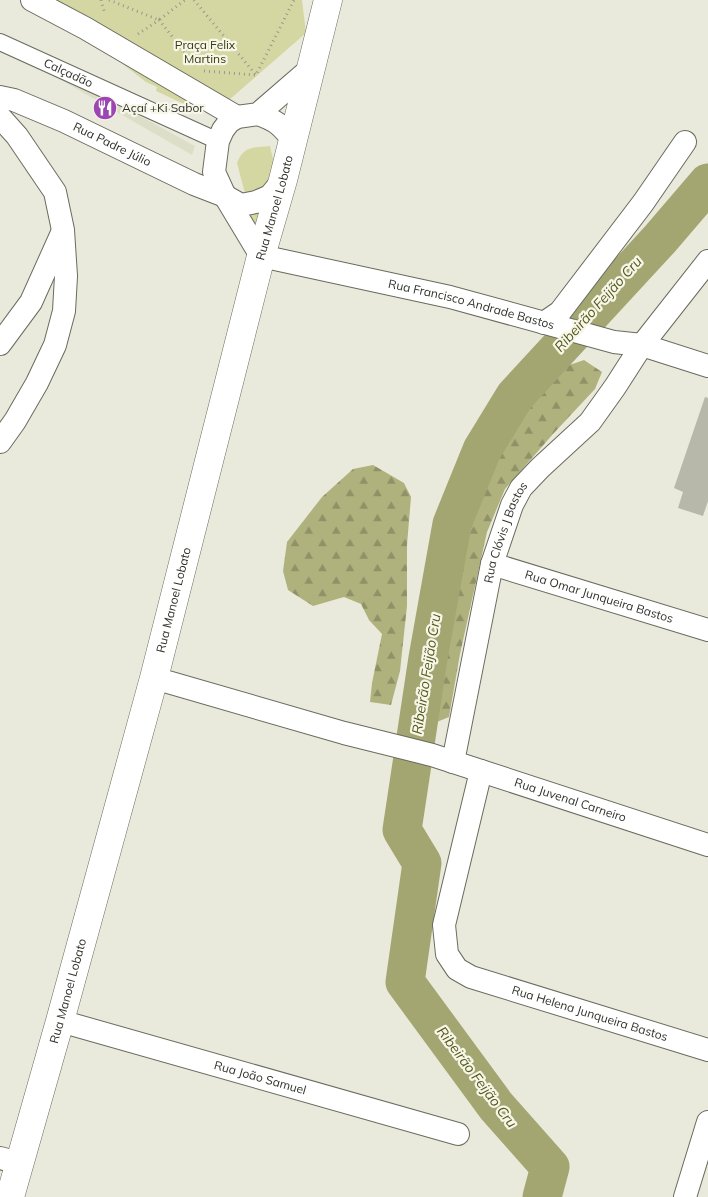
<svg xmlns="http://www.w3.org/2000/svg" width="708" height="1197" font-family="Mulish,sans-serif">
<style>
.built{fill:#dcdec8}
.forest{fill:url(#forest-firs)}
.park{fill:#d5d7a3}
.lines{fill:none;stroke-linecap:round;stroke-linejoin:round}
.river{stroke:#a4a672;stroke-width:39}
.building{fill:#b7b7aa}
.pedestrian-casing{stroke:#6a6b5e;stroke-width:18}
.minor-casing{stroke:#6a6b5e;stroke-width:24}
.tertiary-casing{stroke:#6a6b5e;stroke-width:29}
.path{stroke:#97988d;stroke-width:3;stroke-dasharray:1 4;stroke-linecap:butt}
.pedestrian{stroke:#fff;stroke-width:16}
.minor{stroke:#fff;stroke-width:22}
.tertiary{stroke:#fff;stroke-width:28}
.labels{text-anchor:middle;stroke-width:4.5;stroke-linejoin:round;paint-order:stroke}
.park-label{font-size:12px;fill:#393910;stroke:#f6f7e8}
.street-label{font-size:12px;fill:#30312b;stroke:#f6f7e8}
.poi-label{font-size:12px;fill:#30312b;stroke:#f6f7e8;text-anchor:start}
.water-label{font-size:14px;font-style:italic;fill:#56571b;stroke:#f6f7e8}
</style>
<defs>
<pattern id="forest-firs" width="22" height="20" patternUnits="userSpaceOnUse" patternTransform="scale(1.25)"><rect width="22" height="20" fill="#b0b27e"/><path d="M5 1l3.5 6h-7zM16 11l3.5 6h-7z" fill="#909167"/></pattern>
</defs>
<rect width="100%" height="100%" fill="#e9eadb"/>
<path class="built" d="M0 40 195 146 192 155 0 45Z"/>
<g class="forest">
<path d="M584 360 602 372 595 389 553 434 505 489 487 532 460 654 449 717 432 724 426 716 453 574 458 528 487 457 508 416 536 385 555 370Z"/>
<path d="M373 465 404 483 411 497 407 545V606L400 671 391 705 370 702 372 683 382 634 369 620 361 604 344 597 313 606 288 590 283 571 287 542 322 497 353 469Z"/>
</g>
<g class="park">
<path d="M40 0H302L306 33 213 114 202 109 199 111 156 91 157 87 146 82Z"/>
<path d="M270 146 278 181 255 232 237 163C244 145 253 148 270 146Z"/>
</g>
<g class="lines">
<path class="river" d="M542 1197 550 1167 496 1106 405 982 422 863 402 830 428 658 452 524 482 450 515 396 660 239 708 183"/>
</g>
<path class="building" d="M705 397 708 398V501L703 516 678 508 683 492 674 488Z"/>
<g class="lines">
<g class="pedestrian-casing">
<g id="pedestrian">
<path id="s1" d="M0 42 218 141"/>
</g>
</g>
<g class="minor-casing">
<g id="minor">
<path d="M32 0 85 28 237 117"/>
<path id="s2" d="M310 69 258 114 237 117 229 122 223 130 218 141 214 172 225 196 261 256 450 297 614 342 642 345 708 366"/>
<path id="s3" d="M0 97 14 100 64 121 194 184 225 196 241 205 256 202 270 196 283 180"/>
<path d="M258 114C277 121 281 125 293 140"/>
<path d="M0 117 17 136 55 192 63 230 66 276 64 311 55 345 37 383 15 421 0 442"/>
<path d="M544 323 560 312 643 203 685 142"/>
<path d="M0 344 31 302 62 233"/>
<path id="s4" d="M492 564 708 630"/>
<path id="s5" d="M154 678 344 733 432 755 708 845"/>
<path id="s6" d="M453 762 492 564 512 505 521 488 540 468 590 422 615 387 642 345 708 261"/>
<path id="s7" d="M481 771 444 925 447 954 457 969 471 977 708 1050"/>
<path id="s8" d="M60 1021 458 1134"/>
<path d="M0 1158 19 1163"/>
<path d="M685 1197 708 1122"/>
</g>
</g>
<g class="tertiary-casing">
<g id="tertiary">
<path id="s9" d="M10 1197 60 1021 154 678 261 256 283 180 328 0"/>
</g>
</g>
<g class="path">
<path d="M101 0 105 14"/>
<path d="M109 0 159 20 185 0"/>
<path d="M194 0 256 75 294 0"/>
<path d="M138 34 159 20 195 65"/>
<path d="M204 71 255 75"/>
</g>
<use href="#pedestrian" class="pedestrian"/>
<use href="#minor" class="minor"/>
<use href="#tertiary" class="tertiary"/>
</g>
<defs>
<g id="restaurant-disc" transform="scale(1.25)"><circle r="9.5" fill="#9d45b2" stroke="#f6f7e8"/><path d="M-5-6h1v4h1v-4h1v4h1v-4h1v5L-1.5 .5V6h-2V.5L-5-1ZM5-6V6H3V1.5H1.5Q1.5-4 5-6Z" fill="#fff"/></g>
</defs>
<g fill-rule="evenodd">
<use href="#restaurant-disc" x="105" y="108"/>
</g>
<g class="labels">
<g class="park-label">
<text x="205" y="49">Praça Felix<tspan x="205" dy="14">Martins</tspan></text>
</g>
<g class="street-label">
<text dy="4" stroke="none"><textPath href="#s1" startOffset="75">Calçadão</textPath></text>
<text dy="4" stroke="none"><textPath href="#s3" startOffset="122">Rua Padre Júlio</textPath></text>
<text dy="4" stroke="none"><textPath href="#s9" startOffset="1024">Rua Manoel Lobato</textPath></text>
<text dy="4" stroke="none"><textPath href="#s2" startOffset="465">Rua Francisco Andrade Bastos</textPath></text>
<text dy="4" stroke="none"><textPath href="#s6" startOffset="236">Rua Clóvis J Bastos</textPath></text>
<text dy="4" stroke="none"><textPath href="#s4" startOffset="112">Rua Omar Junqueira Bastos</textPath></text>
<text dy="4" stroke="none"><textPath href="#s9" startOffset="619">Rua Manoel Lobato</textPath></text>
<text dy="4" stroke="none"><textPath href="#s5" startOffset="434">Rua Juvenal Carneiro</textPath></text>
<text dy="4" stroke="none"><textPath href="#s9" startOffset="214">Rua Manoel Lobato</textPath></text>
<text dy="4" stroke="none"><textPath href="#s7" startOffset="346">Rua Helena Junqueira Bastos</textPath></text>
<text dy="4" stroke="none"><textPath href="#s8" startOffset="208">Rua João Samuel</textPath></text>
</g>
<g class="poi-label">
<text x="122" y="112">Açaí +Ki Sabor</text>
</g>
<g class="water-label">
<text transform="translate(598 304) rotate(-48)" y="5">Ribeirão Feijão Cru</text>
<text transform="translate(426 674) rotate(-81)" y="5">Ribeirão Feijão Cru</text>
<text transform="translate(477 1077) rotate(53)" y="5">Ribeirão Feijão Cru</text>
</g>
</g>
</svg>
